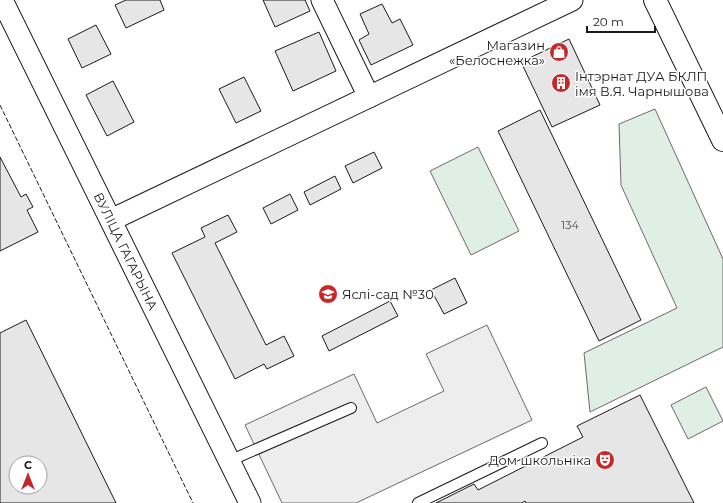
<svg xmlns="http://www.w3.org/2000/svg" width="723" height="503" font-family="Montserrat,sans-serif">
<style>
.green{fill:#e0efe3;stroke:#6a6a6a}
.parking{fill:#ededed;stroke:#6a6a6a}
.building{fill:#e6e6e6;stroke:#1a1a1a;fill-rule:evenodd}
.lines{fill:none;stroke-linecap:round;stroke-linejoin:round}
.lane-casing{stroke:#1a1a1a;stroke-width:12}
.street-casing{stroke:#1a1a1a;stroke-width:23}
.secondary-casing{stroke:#1a1a1a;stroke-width:24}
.lane{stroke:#fff;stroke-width:10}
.street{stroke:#fff;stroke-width:21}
.secondary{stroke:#fff;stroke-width:22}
.fence{stroke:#1a1a1a;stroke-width:1;stroke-dasharray:5 2;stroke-linecap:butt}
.labels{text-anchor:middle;stroke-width:3;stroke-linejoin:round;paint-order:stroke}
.number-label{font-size:11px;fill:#4d4d4d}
.poi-label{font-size:13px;fill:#1a1a1a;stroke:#fff;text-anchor:end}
.street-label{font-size:13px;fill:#1a1a1a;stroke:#fff}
</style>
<rect width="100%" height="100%" fill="#fff"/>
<g class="green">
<path d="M655 109 723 259V347L590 412 584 353 677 308 621 185 619 124Z"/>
<path d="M478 147 519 231 471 255 430 171Z"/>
<path d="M706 387 723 421 688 439 671 405Z"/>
</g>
<path class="parking" d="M487 325 532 420 356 503H282L245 425 354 374 377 423 444 391 426 354Z"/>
<g class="building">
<path d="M126 0H160L164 10 126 28 115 5Z"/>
<path d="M263 0H305L310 11 275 27Z"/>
<path d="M382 4 392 23 400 19 413 45 371 65 359 40 369 34 360 14Z"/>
<path d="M96 25 111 54 82 68 68 39Z"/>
<path d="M319 32 336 71 293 91 275 51Z"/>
<path d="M569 39 600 105 552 127 521 62Z"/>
<path d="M244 77 261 111 236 123 219 89Z"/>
<path d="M113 81 134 122 107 136 86 95Z"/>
<path d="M540 110 641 320 599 341 498 131Z"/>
<path d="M374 152 382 168 353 183 345 166Z"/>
<path d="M0 157 21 197 26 194 33 207 27 210 38 232 0 251Z"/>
<path d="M335 176 341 189 310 205 304 192Z"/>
<path d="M290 194 298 210 271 224 263 208Z"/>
<path d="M228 215 237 232 215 243 266 345 284 336 294 356 267 369 264 364 235 379 172 253 205 237 201 228Z"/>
<path d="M455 278 467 303 444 314 431 290Z"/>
<path d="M390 301 398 316 329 351 322 336Z"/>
<path d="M26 320 116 503H0V333ZM16 463H40V487H16Z"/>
<path d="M640 395 694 503H526L525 501 522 503H436L474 484 478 490 583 437 577 426Z"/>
</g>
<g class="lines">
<g class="lane-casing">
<g id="lane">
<path d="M229 461 351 408"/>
<path d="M418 503 542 443"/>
</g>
</g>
<g class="street-casing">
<g id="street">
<path d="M2 0 250 503"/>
<path d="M322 0 369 97"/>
<path d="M111 220 572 0"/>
</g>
</g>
<g class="secondary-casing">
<path id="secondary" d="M655 0 723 140"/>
</g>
<use href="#lane" class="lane"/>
<use href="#street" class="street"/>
<use href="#secondary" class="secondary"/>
<path class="fence" d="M0 105 193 503"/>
</g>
<defs>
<g id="shop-disc" transform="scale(1)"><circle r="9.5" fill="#c62828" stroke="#fff"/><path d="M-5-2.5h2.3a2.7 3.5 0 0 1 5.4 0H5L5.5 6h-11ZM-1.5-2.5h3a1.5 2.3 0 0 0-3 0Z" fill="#fff"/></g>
<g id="building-disc" transform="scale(1)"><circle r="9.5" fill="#c62828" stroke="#fff"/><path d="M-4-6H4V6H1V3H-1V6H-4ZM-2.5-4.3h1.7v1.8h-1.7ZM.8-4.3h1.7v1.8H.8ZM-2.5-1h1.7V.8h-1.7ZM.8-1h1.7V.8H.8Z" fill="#fff"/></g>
<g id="school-disc" transform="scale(1)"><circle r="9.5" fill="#c62828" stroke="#fff"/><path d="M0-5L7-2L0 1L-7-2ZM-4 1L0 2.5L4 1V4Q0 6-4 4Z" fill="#fff"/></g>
<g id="theatre-disc" transform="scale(1)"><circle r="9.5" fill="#c62828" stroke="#fff"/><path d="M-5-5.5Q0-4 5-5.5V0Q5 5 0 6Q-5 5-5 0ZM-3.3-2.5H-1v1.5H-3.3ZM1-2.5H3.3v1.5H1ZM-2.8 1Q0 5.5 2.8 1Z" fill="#fff"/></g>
</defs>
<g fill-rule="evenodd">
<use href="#shop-disc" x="559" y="52"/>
<use href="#building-disc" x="561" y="83"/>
<use href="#school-disc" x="328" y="294"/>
<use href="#theatre-disc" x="605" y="460"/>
</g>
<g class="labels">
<g class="number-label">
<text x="570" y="229">134</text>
</g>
<g class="poi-label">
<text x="545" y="50">Магазин<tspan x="545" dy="15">«Белоснежка»</tspan></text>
<text x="575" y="81" text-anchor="start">Інтэрнат ДУА БКЛП<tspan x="575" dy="15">імя В.Я. Чарнышова</tspan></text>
<text x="342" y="299" text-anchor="start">Яслі-сад №30</text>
<text x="591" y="465">Дом школьніка</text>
</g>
<g class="street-label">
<text transform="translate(126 251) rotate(64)" y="5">ВУЛІЦА ГАГАРЫНА</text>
</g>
</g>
<g transform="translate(28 475)"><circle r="19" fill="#ffffff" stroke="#a3a3a3"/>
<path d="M0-3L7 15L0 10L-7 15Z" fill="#c62828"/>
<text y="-6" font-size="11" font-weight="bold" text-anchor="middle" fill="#1a1a1a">С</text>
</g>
<path d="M587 26v6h68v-6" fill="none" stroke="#1a1a1a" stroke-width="2"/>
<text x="593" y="26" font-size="12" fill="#1a1a1a" stroke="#ffffff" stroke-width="3" paint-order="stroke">20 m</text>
</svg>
